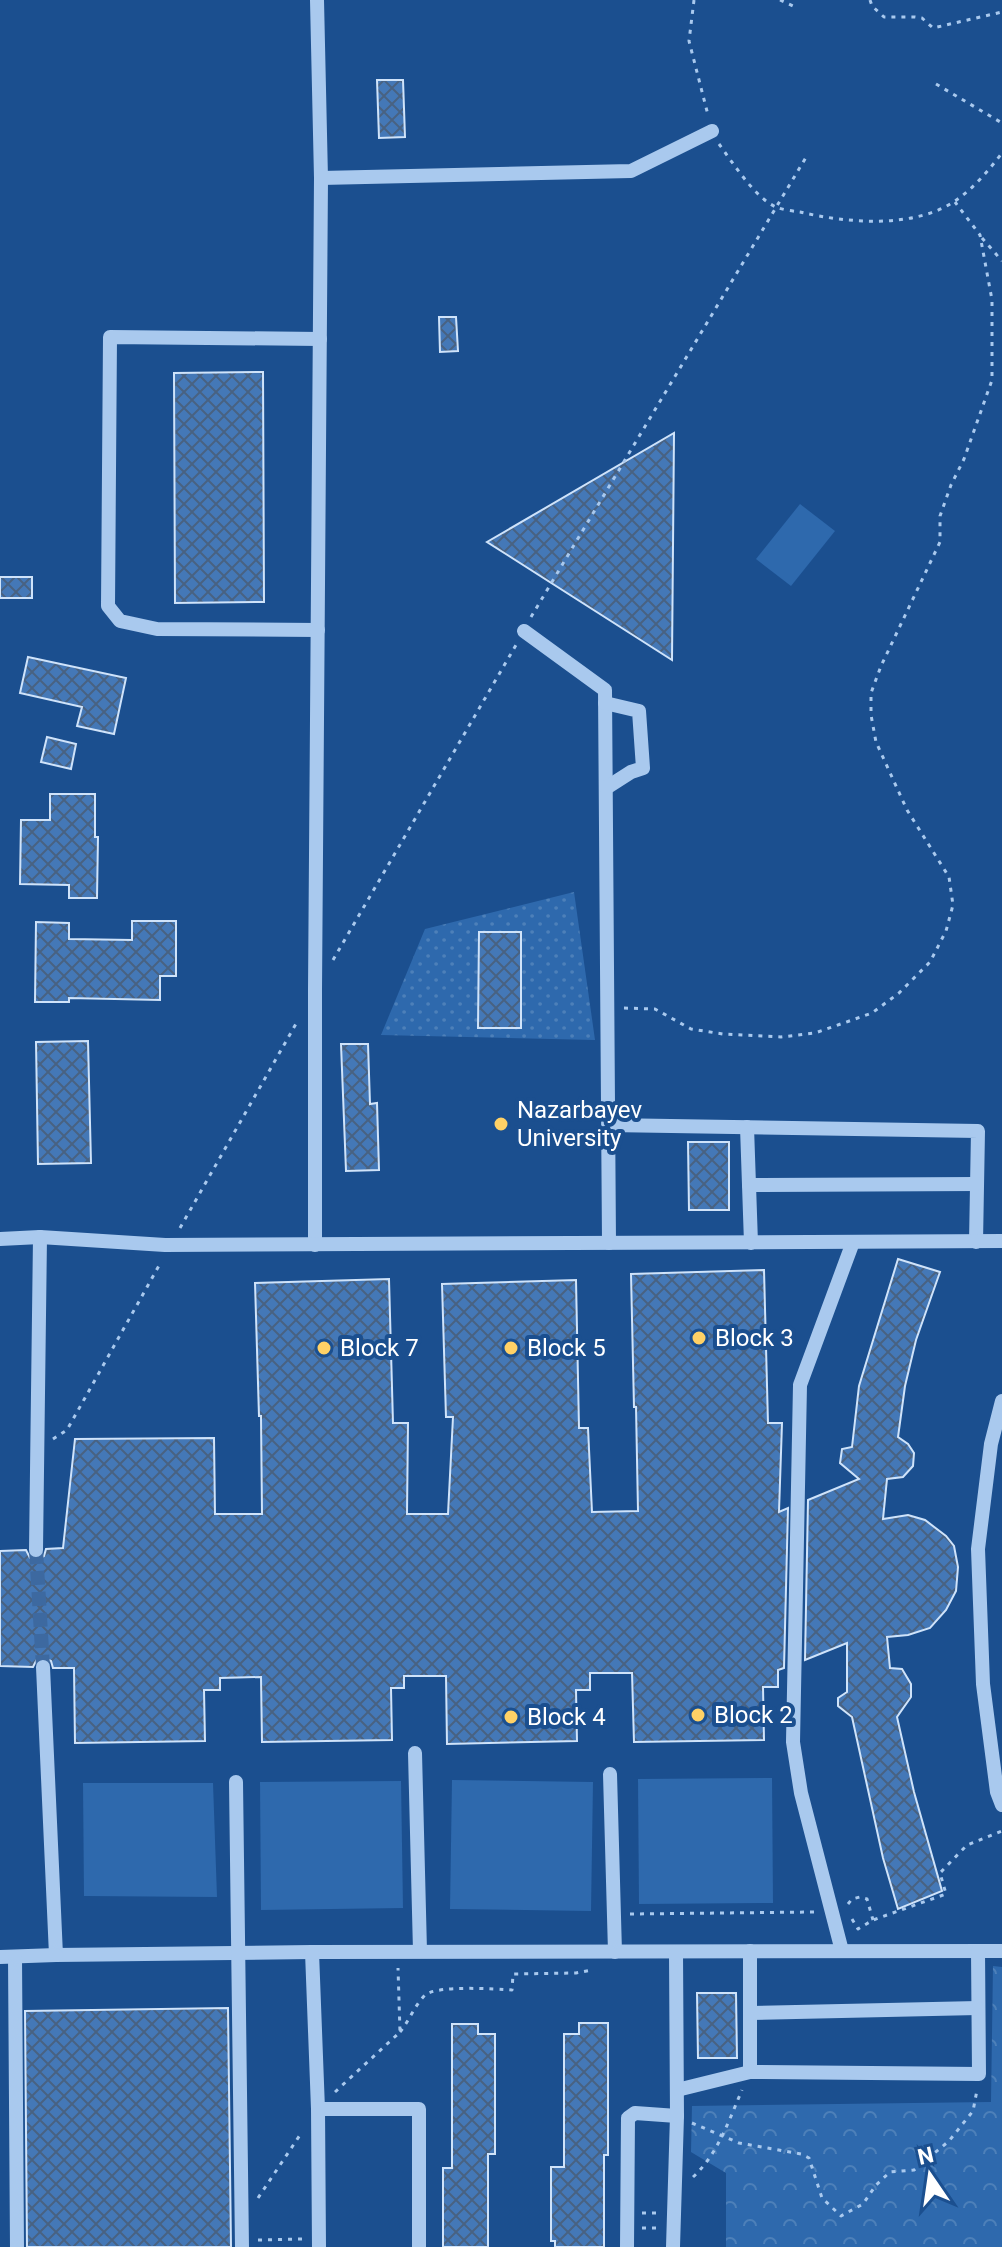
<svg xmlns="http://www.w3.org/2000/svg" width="1002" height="2247" font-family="Roboto,sans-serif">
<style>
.grass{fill:#2e69ad}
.park{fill:url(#park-crowns)}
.garden{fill:url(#garden-dots)}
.building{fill:url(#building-cross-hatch);stroke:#cfe3fa;stroke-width:2}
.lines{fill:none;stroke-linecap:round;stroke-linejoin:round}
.minor-tunnel{stroke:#3d69a0;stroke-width:14;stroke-dasharray:14 7;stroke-linecap:butt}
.path{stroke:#a9c9ee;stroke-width:3;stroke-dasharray:4 6;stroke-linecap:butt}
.minor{stroke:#a9c9ee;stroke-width:14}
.poi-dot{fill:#ffd166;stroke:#1b4f8f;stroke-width:3}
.labels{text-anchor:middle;stroke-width:8;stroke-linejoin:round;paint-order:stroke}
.poi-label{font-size:24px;fill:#fff;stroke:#1b4f8f;text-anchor:start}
</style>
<defs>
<pattern id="park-crowns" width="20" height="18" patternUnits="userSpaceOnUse" patternTransform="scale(2)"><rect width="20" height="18" fill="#2e69ad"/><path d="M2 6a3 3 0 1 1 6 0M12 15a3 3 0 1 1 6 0" fill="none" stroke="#4d80b9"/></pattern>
<pattern id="garden-dots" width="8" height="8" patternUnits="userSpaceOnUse" patternTransform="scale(2)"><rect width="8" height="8" fill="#2e69ad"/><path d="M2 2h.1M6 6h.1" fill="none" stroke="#4d80b9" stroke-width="1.8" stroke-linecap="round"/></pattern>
<pattern id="building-cross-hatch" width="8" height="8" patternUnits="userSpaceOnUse" patternTransform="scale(2)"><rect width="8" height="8" fill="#4478b7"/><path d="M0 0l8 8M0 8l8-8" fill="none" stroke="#486282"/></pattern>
</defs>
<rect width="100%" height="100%" fill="#1b4f8f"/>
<g class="grass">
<path d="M800 504 835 531 791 586 756 559Z"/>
<path d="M772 1778 773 1903 639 1904 638 1779Z"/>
<path d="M452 1780 593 1782 591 1911 450 1909Z"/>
<path d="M401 1781 403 1908 261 1910 260 1782Z"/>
<path d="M83 1783H213L217 1897 84 1896Z"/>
</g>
<path class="park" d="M993 1966 1002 1967V2247H726V2173L691 2152 692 2106 991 2102Z"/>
<path class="garden" d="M574 892 595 1040 381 1035 425 929Z"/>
<g class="building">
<path d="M377 80H403L405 137 379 138Z"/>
<path d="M439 317H456L458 351 440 352Z"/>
<path d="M263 372 264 602 175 603 174 373Z"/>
<path d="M674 433 672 660 487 542Z"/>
<rect x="0" y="577" width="32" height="21"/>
<path d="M28 657 126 678 114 734 77 726 82 707 20 693Z"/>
<path d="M47 737 76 744 71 769 41 762Z"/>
<path d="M50 794H95V837H98L97 898H69V885L20 884 21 820H50Z"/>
<path d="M132 921H176V976H160V1000L69 998V1002H35L36 922 69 923V939L132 940Z"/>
<path d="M479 932H521V1028H478Z"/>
<path d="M88 1041 91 1163 38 1164 36 1042Z"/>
<path d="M341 1044H368L370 1104 377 1103 379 1170 346 1171Z"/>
<path d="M688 1142H729V1210H689Z"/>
<path d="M898 1259 940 1272 916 1340 905 1386 898 1437 908 1444 914 1453 913 1466 903 1477 887 1479 883 1519 908 1515 925 1520 946 1536 954 1546 958 1567 956 1591 946 1610 930 1628 908 1635 887 1637 890 1668 902 1669 911 1684V1697L897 1717 914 1792 942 1891 898 1909 883 1858 852 1717 838 1706V1698L847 1692V1643L805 1660 808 1500 859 1479 840 1463 842 1449 852 1447 859 1386Z"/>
<path d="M764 1270 768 1423H782L779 1512 788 1508 784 1668 778 1670V1687H763L764 1740 634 1742 632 1673H590V1690H576L577 1741 447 1744 446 1676H404V1688H391L392 1740 262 1742 261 1677 220 1678V1690H204L205 1741 75 1743 74 1668H53L51 1661 43 1657 37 1659 33 1667 0 1666V1551L26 1550 30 1558 37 1560 44 1556 46 1549 63 1548 75 1439 214 1438 215 1514H262L261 1416H259L255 1283 389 1279 393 1423H408L407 1514H448L453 1417H446L442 1284 576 1280 579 1428H588L592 1512 638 1511 636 1407H634L631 1274Z"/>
<path d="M697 1993H736L737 2058H698Z"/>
<path d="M228 2008 231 2247H27L25 2011Z"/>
<path d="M579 2023H608V2155H604V2247H555V2241H551V2167H564V2034H579Z"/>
<path d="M452 2024H478V2034H495V2154H488V2247H443V2168H452Z"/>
</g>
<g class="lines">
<path class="minor-tunnel" d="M36 1550 43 1667"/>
<g class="path">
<path d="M694 0 689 41 708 115"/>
<path d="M780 0 795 7"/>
<path d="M870 0 872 6 884 17H915L922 18 933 28 1002 12"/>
<path d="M936 84 1002 123"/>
<path d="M719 144C733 163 755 198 776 207 783 210 793 211 800 212 846 223 914 229 955 201 973 189 989 170 1002 153"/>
<path d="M982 238 1002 261"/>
<path d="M531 617 808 154"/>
<path d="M333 960 516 645"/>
<path d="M624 1008 655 1009 691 1029 723 1034 781 1037 815 1033 872 1013 899 993 930 962 946 931 953 905 949 877 907 810 876 742 871 715V693L881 666 940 542V516L951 485 964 459 992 380V300L980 235 955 202"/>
<path d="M180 1228 297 1022"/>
<path d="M53 1439 67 1430 161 1262"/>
<path d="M848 1904 852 1899 860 1897 867 1899 873 1920"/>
<path d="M630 1914 814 1912"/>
<path d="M852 1919 858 1929 873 1920 946 1894 940 1873 967 1845 1002 1831"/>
<path d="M400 2032C409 2021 415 2005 425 1995 437 1985 495 1989 512 1990L513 1974 576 1973 592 1970"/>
<path d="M335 2092 400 2032 398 1968"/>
<path d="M692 2123 739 2143 801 2154 809 2158 822 2198 841 2216 863 2204 876 2185 890 2172 914 2170 949 2141 973 2111 977 2090"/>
<path d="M693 2177C718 2154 729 2120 742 2090"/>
<path d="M258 2198 300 2135"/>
<path d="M642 2213H659"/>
<path d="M642 2228H659"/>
<path d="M258 2240 302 2239"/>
</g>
<g class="minor">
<path d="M321 178 631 171 712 131"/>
<path d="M318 630 157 629 120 621 108 606 110 337 320 339"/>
<path d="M524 631 605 690 609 1243"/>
<path d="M605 703 639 711 643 768 631 772 606 788"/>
<path d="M609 1125 978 1131 976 1242"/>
<path d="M747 1127 751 1243"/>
<path d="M749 1185 977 1184"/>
<path d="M0 1239 40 1237"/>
<path d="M315 1245V990L321 178 317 0"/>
<path d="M1002 1401 991 1444 978 1549 983 1684 997 1792 1002 1805"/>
<path d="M36 1550 40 1237 165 1245 1002 1241"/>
<path d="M43 1667 56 1955 312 1952 1002 1951"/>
<path d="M415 1753 420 1951"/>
<path d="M610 1774 615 1952"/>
<path d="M236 1782 242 2247"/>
<path d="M750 1951V2072L979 2074 978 1951"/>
<path d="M842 1951 801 1793 793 1742 800 1385 853 1242"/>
<path d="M312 1952 318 2109 319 2247"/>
<path d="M0 1957 56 1955"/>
<path d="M15 1957 17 2247"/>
<path d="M750 2013 978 2008"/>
<path d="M677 2090 750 2072"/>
<path d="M318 2109H419V2247"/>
<path d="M627 2247 628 2118 635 2113 677 2116"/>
<path d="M673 2247 677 2116 676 1952"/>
</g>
</g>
<g class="poi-dot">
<circle cx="501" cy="1124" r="8"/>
<circle cx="699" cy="1338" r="8"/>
<circle cx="324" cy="1348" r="8"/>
<circle cx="511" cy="1348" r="8"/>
<circle cx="698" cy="1715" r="8"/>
<circle cx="511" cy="1717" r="8"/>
</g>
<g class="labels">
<g class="poi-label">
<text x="517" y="1118">Nazarbayev<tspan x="517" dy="28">University</tspan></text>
<text x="715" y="1346">Block 3</text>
<text x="340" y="1356">Block 7</text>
<text x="527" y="1356">Block 5</text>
<text x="714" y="1723">Block 2</text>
<text x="527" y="1725">Block 4</text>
</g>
</g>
<g transform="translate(930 2175) rotate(347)" stroke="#1b4f8f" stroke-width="6" paint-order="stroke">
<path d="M0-6L14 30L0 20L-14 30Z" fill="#ffffff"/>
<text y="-12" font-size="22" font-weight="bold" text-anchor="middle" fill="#ffffff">N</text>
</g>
</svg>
